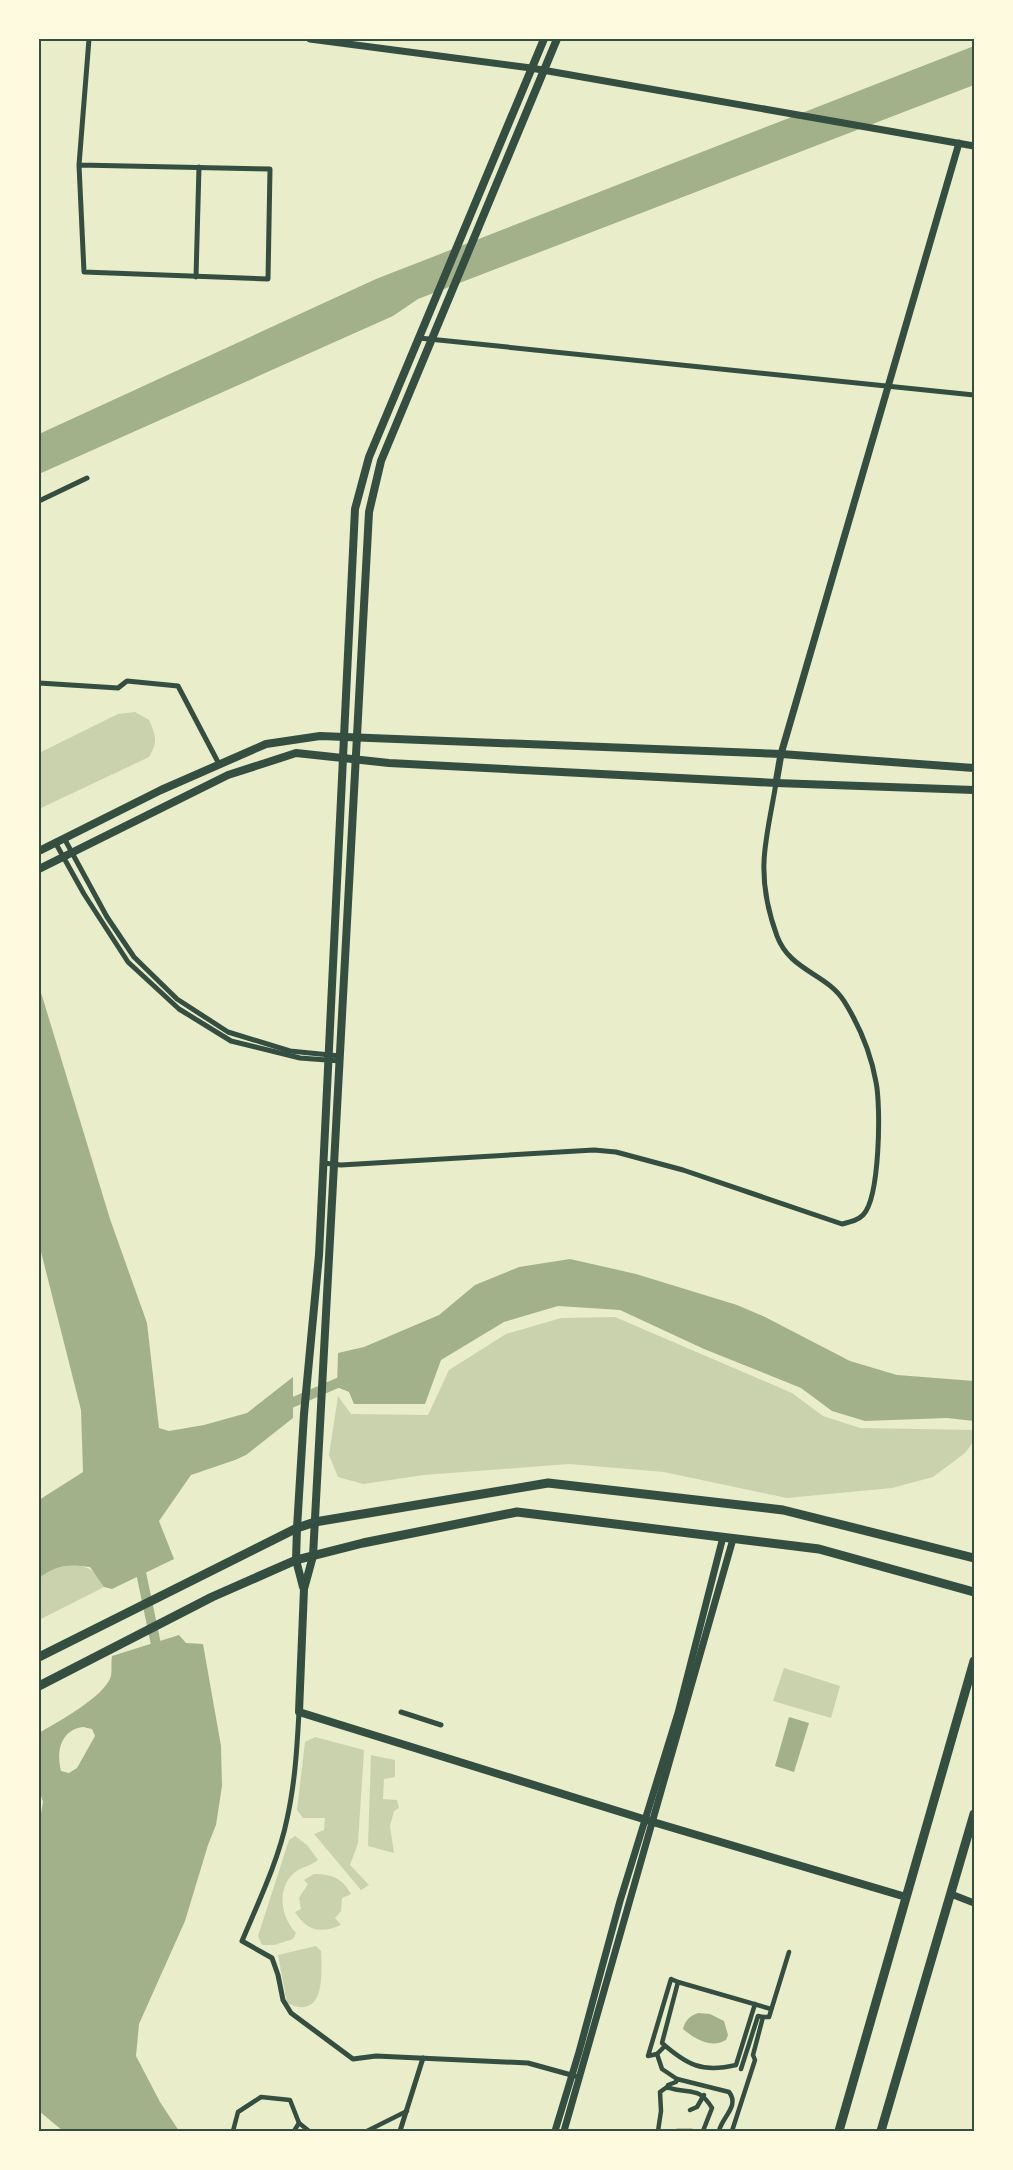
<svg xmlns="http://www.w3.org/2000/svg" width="1013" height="2170" font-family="'Archivo Narrow',sans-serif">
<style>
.green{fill:#cad2ad}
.water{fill:#a3b18a;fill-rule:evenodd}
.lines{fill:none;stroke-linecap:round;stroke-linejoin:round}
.canal{stroke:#a3b18a;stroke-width:10}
.pedestrian{stroke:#344e41;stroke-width:4.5}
.minor{stroke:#344e41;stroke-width:5}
.tertiary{stroke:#344e41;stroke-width:7}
.secondary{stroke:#344e41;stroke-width:8}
.primary{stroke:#344e41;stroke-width:9}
.neatline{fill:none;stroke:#344e41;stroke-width:2}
</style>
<rect width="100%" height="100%" fill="#e9edc9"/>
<g class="green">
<path d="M135 712 149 720C156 736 158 742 149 757L39 809V753L118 714Z"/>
<path d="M615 1317 792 1393 823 1416 860 1428 974 1430V1441L965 1453 933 1477 892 1488 787 1498 664 1472 569 1464 424 1475 363 1484 338 1477 329 1455 338 1396 351 1414 428 1415 449 1370 506 1334 561 1318Z"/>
<path d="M67 1564C89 1567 93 1567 104 1587L39 1620V1578L52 1568Z"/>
<path d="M784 1668 840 1686 831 1718 773 1701Z"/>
<path d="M315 1737 364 1750 358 1843 350 1865 369 1885 361 1890 314 1834 324 1830 325 1818H303L297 1810 305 1742Z"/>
<path d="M371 1755 395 1760V1777L384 1779 383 1799 397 1800 399 1808 394 1811 390 1826 394 1853 368 1846Z"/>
<path d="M295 1836 307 1845 318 1860C311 1866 301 1867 294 1873 276 1889 281 1917 296 1933L293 1939 274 1945H262L258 1936 289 1840Z"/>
<path d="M314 1874C332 1874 342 1878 351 1894L342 1898 341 1911 335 1918 341 1925C320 1934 307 1931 295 1912L301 1909 299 1898 308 1884 304 1880Z"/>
<path d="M316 1946 321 1951C322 1976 325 2021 287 2003L278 1955Z"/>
</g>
<g class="water">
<path d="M974 46V85L418 299 393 316 39 474V434L376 279Z"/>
<path d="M39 986 110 1219 147 1323 159 1428 169 1431 204 1425 247 1413 293 1377V1418L246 1455 235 1460 191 1475 159 1521 174 1559 112 1589 104 1587 90 1567C67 1564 58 1564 39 1578V1500L83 1472 81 1410 39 1244Z"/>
<path d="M570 1259 636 1274 737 1305 765 1317 850 1361 897 1375 974 1381V1421L947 1418 865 1421 832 1411 801 1388 704 1349 620 1310 558 1306 504 1322 441 1360 425 1404H354L349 1392 337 1387 338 1353 364 1347 439 1315 475 1285 519 1267Z"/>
<path d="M179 1635 186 1643 203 1644 221 1746 222 1786 216 1825 208 1845 185 1921 139 2024 136 2056 160 2102 179 2131H63L39 2111V1825L43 1802 39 1790V1733C57 1722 105 1697 111 1676 112 1670 111 1662 112 1656ZM83 1727 92 1729 95 1736 77 1768 69 1773 61 1771C56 1751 61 1730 83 1727Z"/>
<path d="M789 1717 809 1723 794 1772 775 1766Z"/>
<path d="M698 2013 710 2014 724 2021 728 2035 726 2040C711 2049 695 2039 683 2029 685 2020 690 2016 698 2013Z"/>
</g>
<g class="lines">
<g class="canal">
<path d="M282 1407 349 1378"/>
<path d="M139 1563 158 1654"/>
</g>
<g class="pedestrian">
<path d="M755 2004 736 2065C702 2073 687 2065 662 2043L678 1982 771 2009"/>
<path d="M665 2046 657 2054 648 2056 671 1979 678 1982"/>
<path d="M657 2054 662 2069 677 2079"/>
<path d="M741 2069 758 2016 763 2017"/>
<path d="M668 2088V2085L676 2082 677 2079 729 2092C740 2106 722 2117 719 2131"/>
<path d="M690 2110 697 2107 704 2095"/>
<path d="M233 2131 238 2112 261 2097 290 2100 299 2123 309 2131"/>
<path d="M294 2131 299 2123"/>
<path d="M367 2131 407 2111"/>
<path d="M658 2131 661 2111 660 2092 667 2087C690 2095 698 2085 712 2108L703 2131"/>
<path d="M677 2131H692"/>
<path d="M732 2131 755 2060 753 2055 763 2017H769L789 1952"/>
</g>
<g class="minor">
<path d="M79 165 270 169 268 279 84 272 79 165 89 39"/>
<path d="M196 277 199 167"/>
<path d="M419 338 974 395"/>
<path d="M39 501 87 478"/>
<path d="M39 683 118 688 127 681 178 686 219 764"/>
<path d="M64 838 107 917 134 957 177 999 228 1032 290 1051 340 1056"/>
<path d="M55 842 84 894 128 962 179 1009 231 1041 300 1058 340 1061"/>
<path d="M323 1163 341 1165 594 1150 616 1152 683 1170 842 1224C850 1222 857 1221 863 1215 880 1198 881 1106 876 1082 871 1054 859 1025 844 1001 826 973 790 971 777 936 769 914 763 886 764 862 765 836 772 809 776 783"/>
<path d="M299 1712C297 1748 295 1783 287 1819 279 1859 258 1903 242 1941L272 1958 278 1975 283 2000 291 2013 353 2059 376 2056 528 2063 575 2076"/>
<path d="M401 1712 441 1725"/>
<path d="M400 2131 423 2058"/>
</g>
<g class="tertiary">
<path d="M310 39 531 68 974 146"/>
<path d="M776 783 781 754 959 143"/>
<path d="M951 1894 974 1903"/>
<path d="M555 2131 579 2052 620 1901 678 1713 723 1537"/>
<path d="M564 2131 733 1539"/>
</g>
<g class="secondary">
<path d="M557 39 381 461 369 512 313 1556 304 1589 299 1712 653 1822 906 1897"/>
<path d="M39 851 161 790 266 744 320 736 781 754 974 768"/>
<path d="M39 869 228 775 296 753 389 763 776 783 974 790"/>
<path d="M303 1587 296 1560 297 1528 304 1414 319 1255 355 509 369 457 544 39"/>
</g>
<g class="primary">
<path d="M39 1657 297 1528 315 1522 548 1483 783 1510 974 1558"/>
<path d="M39 1686 212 1597 296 1560 363 1543 517 1512 819 1549 974 1592"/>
<path d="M839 2131 974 1661"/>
<path d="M881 2131 974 1814"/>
</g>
</g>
<rect width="1013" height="2170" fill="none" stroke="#fefae0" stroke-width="80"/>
<rect x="40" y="40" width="933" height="2090" class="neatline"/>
</svg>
